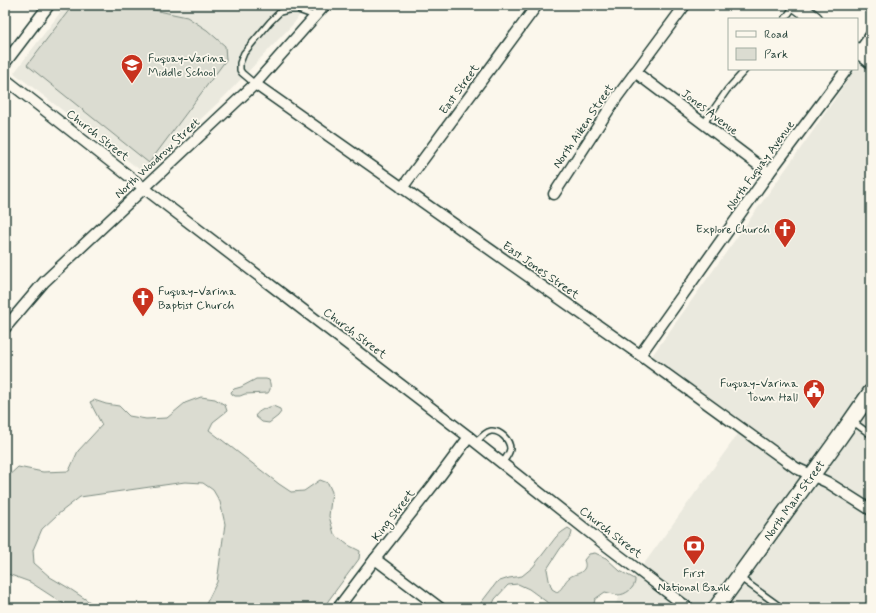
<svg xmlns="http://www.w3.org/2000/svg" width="876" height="613" font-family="Mynerve,sans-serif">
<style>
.built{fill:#eae9de}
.green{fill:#dbdcd1;stroke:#7d8c82}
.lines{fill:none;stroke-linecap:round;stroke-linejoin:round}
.lane-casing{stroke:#1f3d34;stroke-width:8}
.street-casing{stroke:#1f3d34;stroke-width:13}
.secondary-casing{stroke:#1f3d34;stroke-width:17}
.primary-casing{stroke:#1f3d34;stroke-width:18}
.lane{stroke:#fbf7ec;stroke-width:5}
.street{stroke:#fbf7ec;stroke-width:10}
.secondary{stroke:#fbf7ec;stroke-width:14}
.primary{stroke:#fbf7ec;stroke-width:15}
.labels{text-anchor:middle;stroke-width:3.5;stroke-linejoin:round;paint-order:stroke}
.poi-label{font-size:12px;fill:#1f3d34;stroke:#fbf7ec;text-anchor:start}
.street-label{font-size:12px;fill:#1f3d34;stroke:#fbf7ec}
</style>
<rect width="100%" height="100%" fill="#fbf7ec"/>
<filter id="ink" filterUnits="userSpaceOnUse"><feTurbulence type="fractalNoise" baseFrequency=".025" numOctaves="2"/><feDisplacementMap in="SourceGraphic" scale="8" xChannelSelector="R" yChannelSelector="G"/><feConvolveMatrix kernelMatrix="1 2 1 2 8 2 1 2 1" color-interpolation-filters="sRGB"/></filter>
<g filter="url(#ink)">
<g class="built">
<path d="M66 5H307L294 23 224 97 144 173 14 73Z"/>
<path d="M871 46V608H612L738 434 645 368 654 353 813 131 855 69H857V66Z"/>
</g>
<g class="green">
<path d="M73 5H130L187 17 207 30 225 46 226 60 149 163 27 65Z"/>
<path d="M256 379H266L269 380C271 386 271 389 268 393L245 394 240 396H235L232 394 231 392 234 389 241 387Z"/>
<path d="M201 397 215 399 225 405 227 411 213 422 209 430 279 484 291 492 304 491 320 480 328 483 332 492 329 516 334 534 348 545 360 551 359 559 328 601 325 608H204L217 582 225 524 220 502 213 490 203 483 185 482 80 497 57 515 42 529 33 550 34 563 50 577 67 587 99 608H70L30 582 5 573V479L18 467 43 472 69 471 78 451 102 425 90 402 94 400 106 404 119 406 129 416 146 419 167 418 185 403Z"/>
<path d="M273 406 280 409 281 412 278 416 269 423 262 422 255 416C259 410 266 408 273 406Z"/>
<path d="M568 528 571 530 572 532 571 536 560 549 547 569 549 580 552 589 557 592C564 588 564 581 570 577 574 574 581 574 584 569 586 566 585 563 584 560L589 554 595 553 606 558 620 571 635 579C636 588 625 595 618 595 613 594 609 593 605 592L595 599 593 608H555L529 589 518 584 508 585 495 599 491 608H477L497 582 509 578 522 576 533 567 556 537 562 532Z"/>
</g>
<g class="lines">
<g class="lane-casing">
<g id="lane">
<path d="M785 19 794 6"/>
<path d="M255 84 242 73 240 70V63L244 53 270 22 280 12 288 10H298L315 16"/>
<path d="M704 123 727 90 746 69"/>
<path d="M852 421 871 435"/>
<path d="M476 443C480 438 485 432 491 431 500 430 510 440 510 449 509 455 505 459 502 463"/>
<path d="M739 577 782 608"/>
</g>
</g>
<g class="street-casing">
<g id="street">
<path d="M857 55 871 35"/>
<path d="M5 63 49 5"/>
<path d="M635 72 769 173"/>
<path d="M5 79 144 188 469 437 608 547 688 608"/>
<path d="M255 84 640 355 796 468 827 482 871 510"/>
<path d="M402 188 537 5"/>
<path d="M554 194 617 97 685 5"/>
<path d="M5 328 44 282 255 84 325 5"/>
<path d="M640 355 769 173 847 69"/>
<path d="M375 559 440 608"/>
<path d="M338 608 375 559 434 484 469 437"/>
</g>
</g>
<g class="secondary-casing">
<g id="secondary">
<path d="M796 5 815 19"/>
<path d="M857 50 871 61"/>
</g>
</g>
<g class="primary-casing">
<g id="primary">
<path id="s1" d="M716 608 839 438 871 392"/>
</g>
</g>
<use href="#lane" class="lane"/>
<use href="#street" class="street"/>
<use href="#secondary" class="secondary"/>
<use href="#primary" class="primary"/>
</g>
</g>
<defs>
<g id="school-pin" transform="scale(1.15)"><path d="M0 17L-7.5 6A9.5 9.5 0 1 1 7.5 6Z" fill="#c8321e" stroke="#fbf7ec"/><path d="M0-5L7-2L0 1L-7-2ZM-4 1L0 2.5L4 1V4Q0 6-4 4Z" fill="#fff"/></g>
<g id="church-pin" transform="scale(1.15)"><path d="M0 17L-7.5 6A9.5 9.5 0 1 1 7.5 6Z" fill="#c8321e" stroke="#fbf7ec"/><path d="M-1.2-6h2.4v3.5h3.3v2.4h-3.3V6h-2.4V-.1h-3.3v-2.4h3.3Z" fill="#fff"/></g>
<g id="civic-pin" transform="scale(1.15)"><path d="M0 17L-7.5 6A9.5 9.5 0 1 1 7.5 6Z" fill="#c8321e" stroke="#fbf7ec"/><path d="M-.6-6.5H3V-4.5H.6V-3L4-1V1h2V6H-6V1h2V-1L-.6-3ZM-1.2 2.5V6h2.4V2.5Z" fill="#fff"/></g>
<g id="bank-pin" transform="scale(1.15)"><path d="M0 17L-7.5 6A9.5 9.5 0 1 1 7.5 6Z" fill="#c8321e" stroke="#fbf7ec"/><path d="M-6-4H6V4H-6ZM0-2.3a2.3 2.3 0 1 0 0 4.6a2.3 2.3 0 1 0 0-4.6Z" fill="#fff"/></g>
</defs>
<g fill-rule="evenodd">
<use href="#school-pin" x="132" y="65"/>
<use href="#church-pin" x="785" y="229"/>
<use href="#church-pin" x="143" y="298"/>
<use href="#civic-pin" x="814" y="390"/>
<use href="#bank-pin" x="694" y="546"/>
</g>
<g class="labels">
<g class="poi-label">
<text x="148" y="62">Fuquay-Varina<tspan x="148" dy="14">Middle School</tspan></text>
<text x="770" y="233" text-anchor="end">Explore Church</text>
<text x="158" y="295">Fuquay-Varina<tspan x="158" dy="14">Baptist Church</tspan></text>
<text x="798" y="387" text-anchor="end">Fuquay-Varina<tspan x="798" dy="14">Town Hall</tspan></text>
<text x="694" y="577" text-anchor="middle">First<tspan x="694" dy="14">National Bank</tspan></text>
</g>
<g class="street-label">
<text transform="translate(459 89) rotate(-54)" y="4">East Street</text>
<text transform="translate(710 112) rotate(37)" y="4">Jones Avenue</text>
<text transform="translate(583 126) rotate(-56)" y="4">North Aiken Street</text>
<text transform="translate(98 135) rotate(38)" y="4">Church Street</text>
<text transform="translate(157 158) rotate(-43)" y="4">North Woodrow Street</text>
<text transform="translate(760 165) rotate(-54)" y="4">North Fuquay Avenue</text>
<text transform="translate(541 270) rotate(35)" y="4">East Jones Street</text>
<text transform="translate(355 333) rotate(37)" y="4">Church Street</text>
<text dy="4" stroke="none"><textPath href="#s1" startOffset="133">North Main Street</textPath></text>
<text transform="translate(393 515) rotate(-52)" y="4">King Street</text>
<text transform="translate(611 532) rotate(38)" y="4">Church Street</text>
</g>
</g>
<rect width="876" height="613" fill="none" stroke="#fbf7ec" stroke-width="20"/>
<rect x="10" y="10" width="856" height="593" fill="none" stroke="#1f3d34" stroke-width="1.5" filter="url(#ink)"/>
<rect x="728" y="18" width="130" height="52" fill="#fbf7ec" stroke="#a3ada2"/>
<rect x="736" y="31" width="20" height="6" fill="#fbf7ec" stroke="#a3ada2"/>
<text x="764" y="38" font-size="12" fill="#1f3d34">Road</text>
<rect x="736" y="48" width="20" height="12" fill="#dbdcd1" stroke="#a3ada2"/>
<text x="764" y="58" font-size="12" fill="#1f3d34">Park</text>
</svg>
